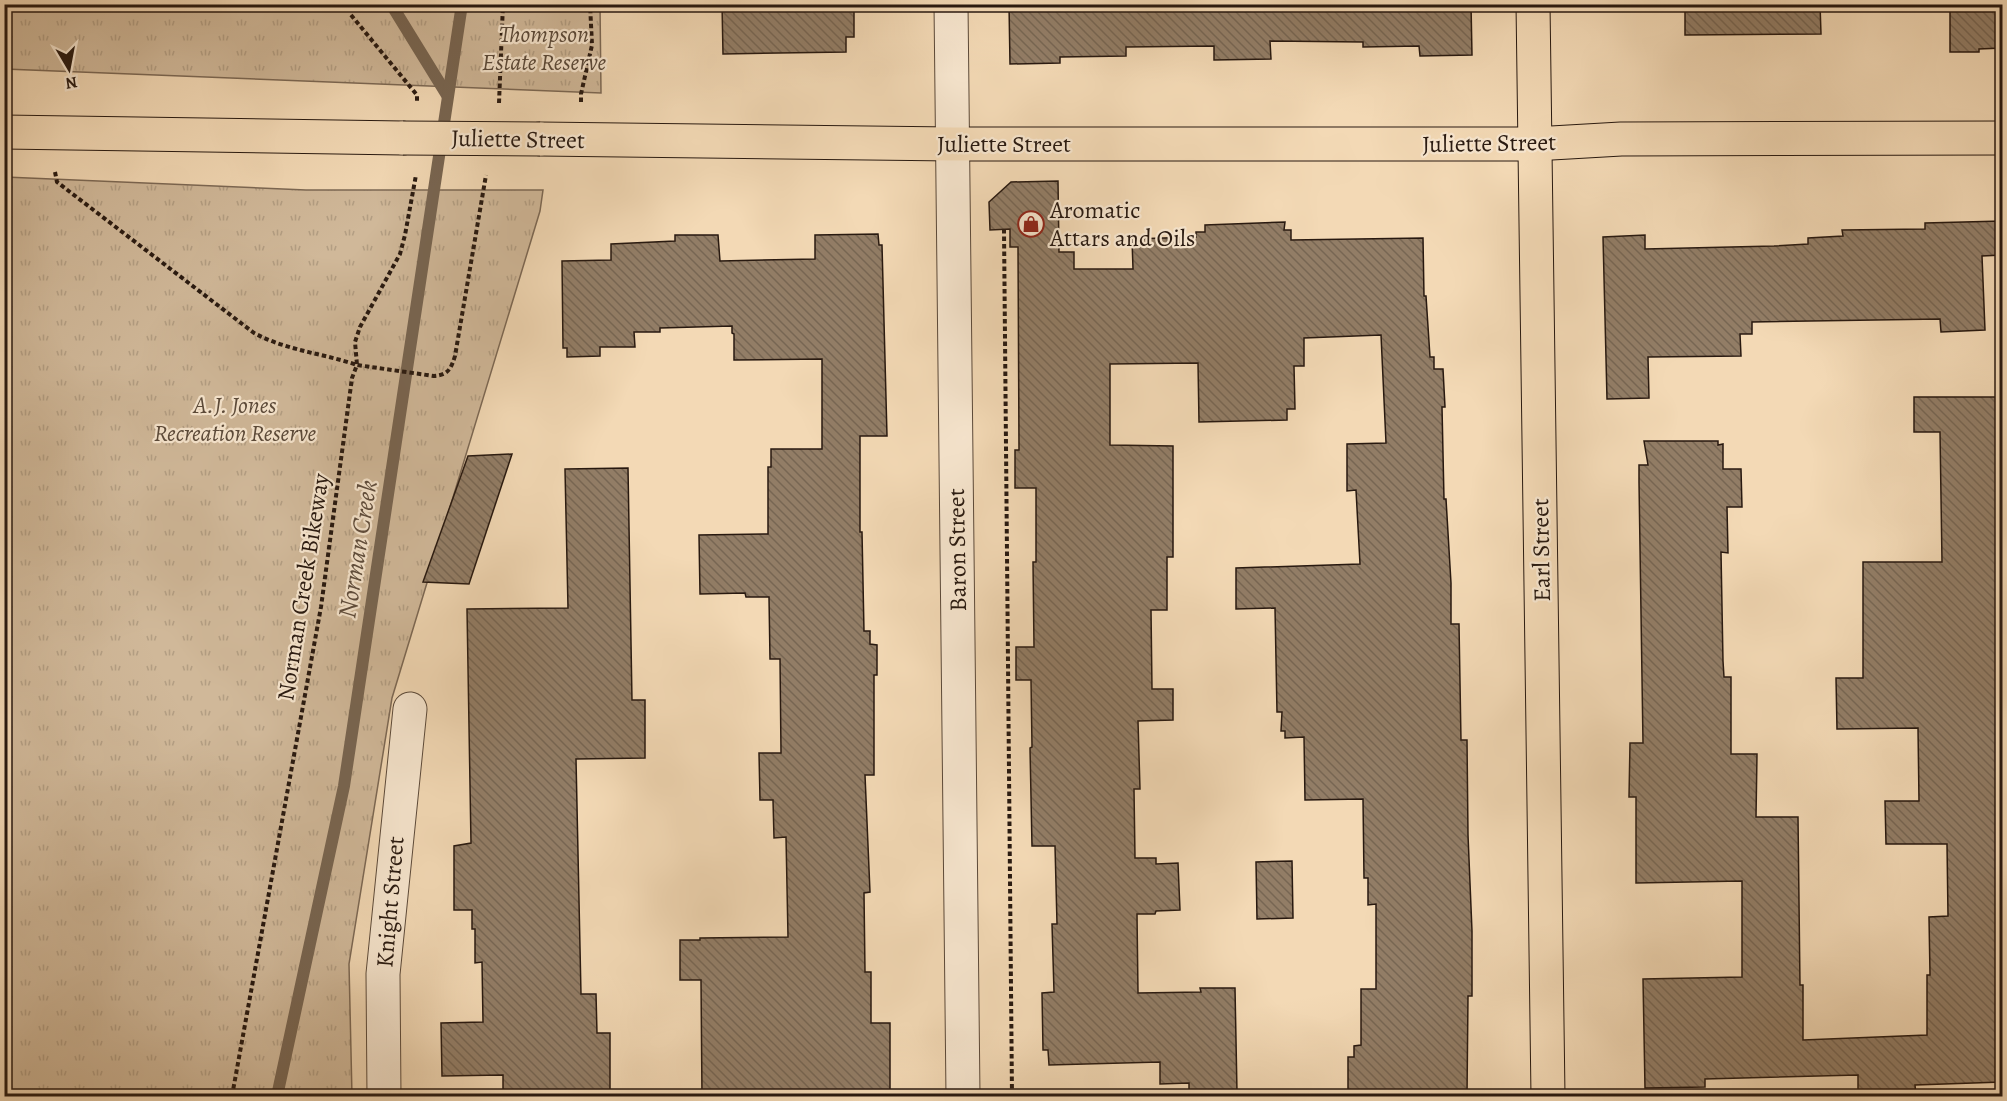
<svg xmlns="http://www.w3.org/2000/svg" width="2007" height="1101" font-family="Alegreya,serif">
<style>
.park{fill:url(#park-tufts);stroke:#7c6854;stroke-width:1.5}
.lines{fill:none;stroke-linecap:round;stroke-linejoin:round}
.stream{stroke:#786551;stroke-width:12}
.building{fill:url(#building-back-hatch);stroke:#281910;stroke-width:1.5}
.minor-casing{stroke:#5b4939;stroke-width:35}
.major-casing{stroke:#281910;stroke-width:35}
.path{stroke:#281910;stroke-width:4;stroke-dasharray:4.5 3;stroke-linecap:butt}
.minor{stroke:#f7e6cf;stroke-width:33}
.major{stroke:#f3d9b5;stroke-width:33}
.major-bridge-casing{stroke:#281910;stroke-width:35;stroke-linecap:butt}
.major-bridge{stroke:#f3d9b5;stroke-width:33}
.labels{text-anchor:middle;stroke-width:4.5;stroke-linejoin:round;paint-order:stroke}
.park-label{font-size:24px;font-style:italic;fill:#5a4939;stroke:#f7e6cf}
.street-label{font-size:24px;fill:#281910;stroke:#f7e6cf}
.poi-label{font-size:24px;fill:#281910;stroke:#f7e6cf;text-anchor:start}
.water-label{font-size:26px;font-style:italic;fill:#5e4c3c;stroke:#f7e6cf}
</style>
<defs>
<pattern id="park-tufts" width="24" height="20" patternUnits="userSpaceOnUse" patternTransform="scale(1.5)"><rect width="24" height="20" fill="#d0b899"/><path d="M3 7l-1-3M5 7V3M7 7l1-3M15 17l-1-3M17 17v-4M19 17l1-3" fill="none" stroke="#b39e83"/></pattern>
<pattern id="building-back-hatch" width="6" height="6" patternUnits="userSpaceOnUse" patternTransform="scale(1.5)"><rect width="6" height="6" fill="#927d66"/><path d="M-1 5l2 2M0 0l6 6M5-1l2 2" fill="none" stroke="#776653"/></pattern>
</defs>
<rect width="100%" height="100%" fill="#f3d9b5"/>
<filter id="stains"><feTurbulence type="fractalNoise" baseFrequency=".00333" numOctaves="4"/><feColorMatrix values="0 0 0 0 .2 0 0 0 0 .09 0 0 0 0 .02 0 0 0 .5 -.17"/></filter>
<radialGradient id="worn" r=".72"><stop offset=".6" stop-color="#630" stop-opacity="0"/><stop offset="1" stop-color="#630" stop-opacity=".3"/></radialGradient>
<g class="park">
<path d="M5 4 600 5 601 93 5 69Z"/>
<path d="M5 177 306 190H543L540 211 392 698 349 964 352 1096H5Z"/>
</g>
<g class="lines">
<g class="stream">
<path d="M391 4 447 95"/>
<path d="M277 1096 344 786 462 4"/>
</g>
</g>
<g class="building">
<path d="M722 4H854V37H846V52L723 54Z"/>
<path d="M1009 4H1471L1472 55 1420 56 1419 46 1363 47V42L1270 41 1271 59 1214 60V46L1126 47V56L1060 57V63L1010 64Z"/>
<path d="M1685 4H1820L1821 34 1685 35Z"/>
<path d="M1950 4H2002V48L1979 49V52H1950Z"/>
<path d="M1058 181 1059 252H1074V269H1133L1132 239 1196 237V232H1205V225L1285 222 1284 230H1291V240L1423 238 1424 296H1426L1430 357H1434V369H1443L1445 407H1442L1444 499H1446L1451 583V624H1459L1461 740H1467L1468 835 1472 931V996H1468L1467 1096H1367L1368 1093H1348V1057H1354V1046L1361 1045V989H1376V904L1368 905V878H1364L1363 799 1305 800 1304 737 1285 738V731H1281L1282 712H1277L1275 608 1236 609V568L1360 564 1356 490 1347 491V444L1386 443 1381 335 1304 338V366H1294L1295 409H1287V420L1199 422 1198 363 1110 364V445L1173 446V557H1167V610H1151L1152 689H1173V720L1138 721 1140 789H1134L1135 858H1156V864L1178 863 1180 910 1156 911 1155 914H1137L1138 993 1201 992 1200 988H1235L1237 1092 1189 1093V1083L1160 1084V1062L1049 1065 1048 1050H1043L1042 993 1054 992 1052 924H1057L1055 846H1032L1030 748 1032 747 1031 680H1016V647H1034L1033 562H1036V488H1015V450H1019L1018 247H1010V229L990 230 989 202 1011 182Z"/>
<path d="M2002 221V255L1982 256 1985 330 1941 332 1940 319 1752 322V334H1740L1741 356 1648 357 1649 398 1607 399 1603 237 1645 235V249L1774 246 1808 244V238L1843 236 1842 230 1925 229V223Z"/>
<path d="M878 234 879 245H882L887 436H860V532H862L864 631H870V644L877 645V675H874V775H865L870 892 864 893 865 972H871V1023H890V1096H702L701 980H680V940H700V938L788 937 786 837 774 838 773 800H760L759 753H781L780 659H770L769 597H746L745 593 700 594 699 535 768 534V467H771V449H822V359L734 360V334L732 333V326L660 328V332H634L635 347H600V356L567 357V348H563L562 261 611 260V244L675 241V235H718L720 261 815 259V235Z"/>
<path d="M1914 397H2002V1082L1915 1085 1916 1096H1858V1075L1705 1079V1087L1645 1088 1643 979 1742 977V881L1636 883V797H1629L1630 743H1643L1639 482V465H1648L1644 441H1718V445L1723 444V469H1741L1742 507H1727L1728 553 1721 552 1723 661 1724 677H1731V754H1757L1756 817H1798L1800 985H1803V1040L1927 1035V975H1930L1929 917 1948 916 1947 844H1886L1885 801H1919L1918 728 1837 729 1836 678H1863V562H1942L1940 432H1914Z"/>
<path d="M512 454 469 584 423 582 468 456Z"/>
<path d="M628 468 632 700H645V758L576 759 581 994H596L597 1033H610V1096H503V1075L442 1076 441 1023 483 1022 482 962 475 963V929H472V910H454V846L471 843 467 609 568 608 565 469Z"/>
<path d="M1292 861 1293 918 1257 919 1256 862Z"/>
</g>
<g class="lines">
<g class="minor-casing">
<g id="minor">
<path d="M951 4 963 1096"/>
<path d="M384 1096 383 974 410 709"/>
</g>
</g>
<g class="major-casing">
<g id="major">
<path d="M1533 4 1548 1096"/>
<path d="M4 132 403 138"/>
<path d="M540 139 953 144H1534L1621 139 2002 138"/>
</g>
</g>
<g class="path">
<path d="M351 15 417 95V102"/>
<path d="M581 102V94L592 45 590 4"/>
<path d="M499 103 503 4"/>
<path d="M55 172 57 182 254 333C288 351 322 353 357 365L355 342 360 327 400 254 405 235 416 175"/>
<path d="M1004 229 1012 1096"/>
<path d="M232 1096 321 607 352 378 357 365 434 376C448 375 451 369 455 356L486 175"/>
</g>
<use href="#minor" class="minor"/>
<use href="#major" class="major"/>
<g class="major-bridge-casing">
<path id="major-bridge" d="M403 138 540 139"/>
</g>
<use href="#major-bridge" class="major-bridge"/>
</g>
<defs>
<g id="shop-ring" transform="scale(1.35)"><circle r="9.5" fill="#f7e6cf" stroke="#8f2418" stroke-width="1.5"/><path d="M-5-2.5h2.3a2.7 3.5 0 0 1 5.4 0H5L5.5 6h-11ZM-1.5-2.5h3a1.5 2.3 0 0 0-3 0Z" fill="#8f2418"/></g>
</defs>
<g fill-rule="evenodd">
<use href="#shop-ring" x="1031" y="224"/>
</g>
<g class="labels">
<g class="park-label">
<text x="544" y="42">Thompson<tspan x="544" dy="28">Estate Reserve</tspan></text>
<text x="235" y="413">A.J. Jones<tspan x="235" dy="28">Recreation Reserve</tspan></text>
</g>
<g class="street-label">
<text transform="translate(518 139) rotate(1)" y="8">Juliette Street</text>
<text transform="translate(1489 143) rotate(-1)" y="8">Juliette Street</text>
<text x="1004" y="152">Juliette Street</text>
<text transform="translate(957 550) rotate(-91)" y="8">Baron Street</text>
<text transform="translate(1541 550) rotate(-91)" y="8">Earl Street</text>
<text transform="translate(303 587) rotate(-81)" y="8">Norman Creek Bikeway</text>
<text transform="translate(390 902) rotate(-85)" y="8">Knight Street</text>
</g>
<g class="poi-label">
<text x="1050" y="218">Aromatic<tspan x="1050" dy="28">Attars and Oils</tspan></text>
</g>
<g class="water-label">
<text transform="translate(357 549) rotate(-81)" y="9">Norman Creek</text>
</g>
</g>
<rect width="2007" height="1101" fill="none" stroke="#f3d9b5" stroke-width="24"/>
<rect x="6" y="6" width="1995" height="1089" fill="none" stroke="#281910" stroke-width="3"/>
<rect x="12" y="12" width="1983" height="1077" fill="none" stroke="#281910" stroke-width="1.5"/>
<g transform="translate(69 69) rotate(170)" stroke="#f7e6cf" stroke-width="4.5" paint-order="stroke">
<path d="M0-4.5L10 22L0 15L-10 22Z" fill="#281910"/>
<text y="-9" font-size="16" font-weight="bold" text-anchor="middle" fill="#281910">N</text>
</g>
<rect width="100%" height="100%" filter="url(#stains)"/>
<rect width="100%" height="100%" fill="url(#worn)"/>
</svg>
